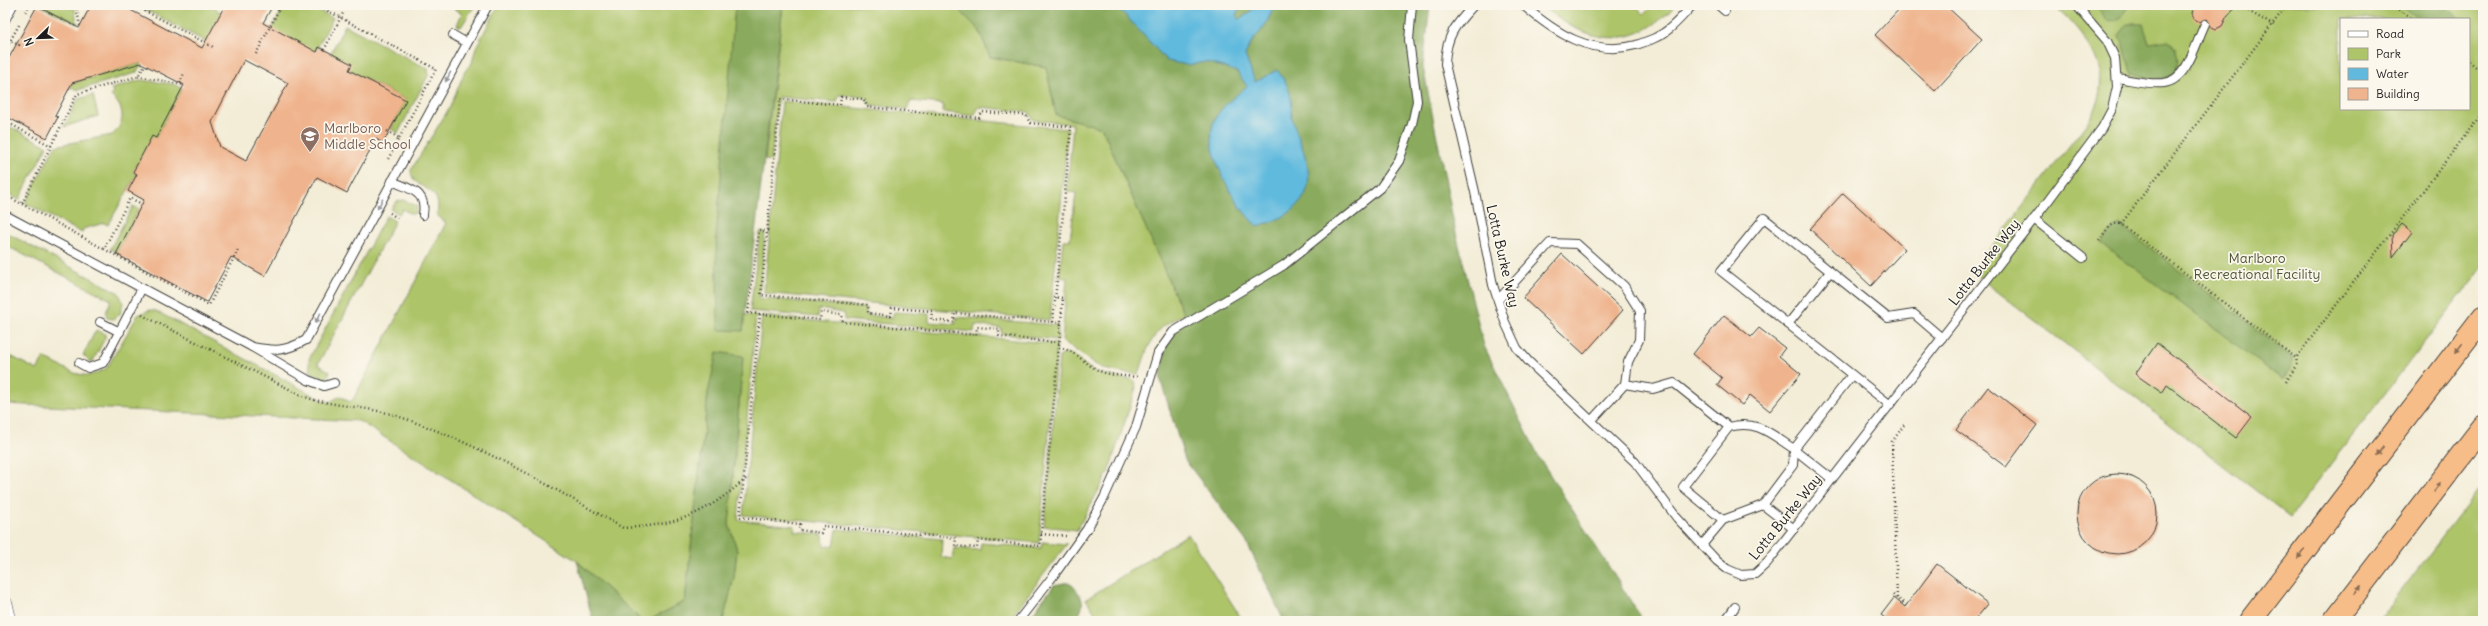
<svg xmlns="http://www.w3.org/2000/svg" width="2488" height="626" font-family="Delius,sans-serif">
<style>
.green{fill:#adc469;stroke:#647042;fill-rule:evenodd}
.forest{fill:#8aaa5d;stroke:#53633c}
.water{fill:#61bade;stroke:#3e6b7d}
.building{fill:#efb48d;fill-rule:evenodd}
.lines{fill:none;stroke-linecap:round;stroke-linejoin:round}
.service-casing{stroke:#3c3b38;stroke-width:10}
.minor-casing{stroke:#3c3b38;stroke-width:16}
.motorway-casing{stroke:#3c3b38;stroke-width:24}
.path{stroke:#3c3b38;stroke-width:2.5;stroke-dasharray:1 3;stroke-linecap:butt}
.service{stroke:#fff;stroke-width:8}
.minor{stroke:#fff;stroke-width:15}
.motorway{stroke:#f7bd88;stroke-width:22}
.oneway{fill:#999}
.oneway2{fill:#8a6c52}
.labels{text-anchor:middle;stroke-width:3.5;stroke-linejoin:round;paint-order:stroke}
.education-label{font-size:14px;fill:#785e54;stroke:#fbf7ec;text-anchor:start}
.street-label{font-size:14px;fill:#1c1c1c;stroke:#fbf7ec}
.park-label{font-size:14px;fill:#4f5737;stroke:#fbf7ec}
</style>
<rect width="100%" height="100%" fill="#fbf7ec"/>
<filter id="ink" filterUnits="userSpaceOnUse"><feTurbulence type="fractalNoise" baseFrequency=".025" numOctaves="2"/><feDisplacementMap in="SourceGraphic" scale="8" xChannelSelector="R" yChannelSelector="G"/><feConvolveMatrix kernelMatrix="1 2 1 2 8 2 1 2 1" color-interpolation-filters="sRGB"/></filter>
<filter id="wash" filterUnits="userSpaceOnUse"><feTurbulence type="fractalNoise" baseFrequency=".012" numOctaves="4" result="noise"/><feDisplacementMap in="SourceGraphic" scale="16" xChannelSelector="R" yChannelSelector="G"/><feGaussianBlur stdDeviation="0.9" result="paint"/><feColorMatrix in="noise" values="0 0 0 0 0 0 0 0 0 0 0 0 0 0 0 0 0 1.4 0 .05"/><feComposite in="paint" operator="in"/></filter>
<g filter="url(#wash)">
<rect width="100%" height="100%" fill="#f3edd7"/>
<g class="green">
<path d="M74 5 77 24 41 6 42 5Z"/>
<path d="M137 5H213L221 13 206 42Z"/>
<path d="M285 5H309L333 18 315 52 258 55Z"/>
<path d="M447 5H475L461 27 457 25 462 13Z"/>
<path d="M499 5H735L732 52 743 331 745 314 756 316 738 520 795 526 794 531 823 535 824 547 834 545 837 529 942 539 941 557 952 559 954 548 980 550 981 543 1041 548 1042 542 1067 544 1008 621H723L734 577 737 550 729 524 743 356 708 393 685 602 648 621H642L577 561 359 421 5 404V353L37 370 44 358 74 373 88 376 106 369 138 315 150 310 156 311 322 400 330 402 340 396 350 402 354 398 446 223 437 215C444 183 411 192 411 170L450 107 465 71 472 63 476 47Z"/>
<path d="M783 5H954L979 30 990 57 1046 67 1056 115 1102 128 1184 315C1153 326 1148 346 1139 374 1094 372 1096 363 1062 341L1067 278 1059 277 1063 240H1070L1076 193 1067 191 1073 124 1033 120 1029 112 979 107 974 116 943 112V104L911 101 907 109 870 105 865 97 839 95 837 102 778 97 771 161 765 160Z"/>
<path d="M1541 5H1635L1644 14 1653 5H1676C1632 53 1587 44 1541 5Z"/>
<path d="M2054 5H2483V266L2290 517 1972 272 2084 127C2119 77 2093 42 2054 5ZM2341 19H2469V109H2341Z"/>
<path d="M345 25 428 69 429 74 398 133 391 129 406 100 349 70 331 53Z"/>
<path d="M142 63 136 73 78 90 70 87 72 83Z"/>
<path d="M140 80 174 84 182 89 156 138 152 137 133 172 137 174 108 225 104 223 83 229 82 233 25 203 55 146 112 135C126 123 125 107 111 96L113 91 111 89Z"/>
<path d="M93 95 98 116 64 127 78 99Z"/>
<path d="M782 101 1068 129 1050 320 764 293Z"/>
<path d="M5 124 47 146 19 200 5 192Z"/>
<path d="M404 200 417 206 416 213 412 214 402 209 399 214 391 209 397 201Z"/>
<path d="M133 206 139 209 117 252 110 249Z"/>
<path d="M386 216 395 221 318 364 330 372 327 378 323 379 310 371 309 359Z"/>
<path d="M5 232 119 293 123 303 120 314 113 319 107 318 106 312 111 300 5 245Z"/>
<path d="M760 232 765 233 759 298 866 308V315L892 318 894 312 929 314V322L955 324 957 317 1058 325V340L1002 334 1001 328 975 325 974 332 844 320V313L819 309 818 317 750 311Z"/>
<path d="M762 316 1057 344 1039 543 743 515Z"/>
<path d="M96 330 105 334V338L93 361 90 362 83 355Z"/>
<path d="M1066 353C1075 354 1084 365 1092 370 1105 376 1118 378 1132 379L1135 381 1136 388 1108 473 1077 530 1044 526 1059 357Z"/>
<path d="M2483 484V621H2378Z"/>
<path d="M1188 534 1243 621H1100L1086 599Z"/>
</g>
<g class="forest">
<path d="M735 5H783L743 331 718 330 716 237Z"/>
<path d="M954 5H1430L1423 67 1455 229 1484 346 1540 459 1639 614 1641 621H1284L1246 541 1185 460 1160 378 1168 339 1186 320 1102 128 1056 115 1046 67 990 57 979 30Z"/>
<path d="M2095 5H2130C2124 15 2119 21 2107 21Z"/>
<path d="M2401 5H2445L2462 19H2419Z"/>
<path d="M2127 24H2143L2149 43 2169 40C2182 53 2182 79 2159 79 2150 79 2140 75 2131 73L2123 42 2118 35Z"/>
<path d="M2120 225 2292 357V366L2283 380 2101 243 2113 229Z"/>
<path d="M717 352 743 356 729 524 737 550 734 577 723 621H648L685 601 708 393Z"/>
<path d="M577 561 642 621H593Z"/>
<path d="M1069 582C1083 596 1088 605 1074 621H1027L1054 585Z"/>
</g>
<path class="water" d="M1116 5H1241L1236 15 1239 19 1249 13 1257 5H1275L1265 26 1250 44 1245 55 1255 82 1277 70C1284 79 1290 88 1291 100 1292 105 1291 112 1292 118 1300 146 1322 181 1297 206 1285 218 1273 222 1257 226 1236 208 1207 156 1212 128 1215 110 1235 97 1247 86L1237 72 1226 68 1206 62 1187 65 1167 61Z"/>
<g id="blocks">
<g class="building">
<path d="M91 5H121L202 48 225 5H273L263 23 317 52 319 47 352 64 349 70 406 100 383 143 376 139 347 193 317 177 265 276 231 257 207 302 116 254 144 200 128 191 137 174 133 172 152 136 156 138 184 85 141 63 72 83 55 116 58 117 47 138 5 116V55L9 58 37 6 79 28ZM244 60 288 83 246 161 220 147 212 122Z"/>
<path d="M1903 5H1945L1982 39 1935 91 1875 35Z"/>
<path d="M2195 5H2239L2227 16 2222 26 2216 29 2210 26 2207 19 2200 22 2194 19 2192 13Z"/>
<path d="M1843 193 1905 249 1871 286 1810 229Z"/>
<path d="M2402 224 2412 232 2393 257 2392 235Z"/>
<path d="M1562 254 1623 310 1584 354 1523 298Z"/>
<path d="M1724 315 1751 337 1759 328 1785 348 1779 356 1801 374 1770 411 1750 395 1742 405 1717 385 1722 378 1693 354Z"/>
<path d="M2157 343 2252 417 2236 438 2167 385 2162 393 2135 374Z"/>
<path d="M1988 387 2037 425 2006 467 1956 430Z"/>
<circle cx="2117" cy="514" r="40"/>
<path d="M1937 564 1988 604 1974 621H1889L1881 615 1894 598 1905 607Z"/>
</g>
</g>
</g>
<g filter="url(#ink)">
<use href="#blocks" fill-opacity="0" stroke="#3c3b38" stroke-width="1"/>
<g class="lines">
<g class="service-casing">
<g id="service">
<path d="M1474 5C1455 25 1446 36 1445 64L1475 192 1493 285 1505 322 1517 348 1529 362 1635 462 1677 518 1717 561 1727 569 1741 575 1755 574 1767 563 2048 201 2102 128 2112 109 2117 87 2115 58 2107 41 2076 5"/>
<path d="M1523 5C1555 33 1592 57 1636 45 1648 41 1660 37 1669 29 1678 22 1685 13 1693 5"/>
<path d="M1718 5 1725 11"/>
<path d="M5 20 13 5"/>
<path d="M453 35 467 43"/>
<path d="M2117 78C2132 80 2149 85 2164 83 2188 80 2196 42 2205 24"/>
<path d="M392 181C411 190 427 191 423 215"/>
<path d="M5 215 252 347 308 380 324 386 334 383"/>
<path d="M2034 219 2083 258"/>
<path d="M1498 300 1550 243 1577 244 1624 286 1640 311 1639 340 1628 362 1625 384"/>
<path d="M100 322 120 332"/>
<path d="M1788 324 1830 272"/>
<path d="M252 347C276 351 284 352 306 340L488 5"/>
<path d="M79 363 88 368 103 363 142 288"/>
<path d="M1889 404 1721 271 1764 218 1888 318 1914 314 1942 338"/>
<path d="M1592 420 1625 384 1653 389 1674 383 1729 427 1683 487 1723 520"/>
<path d="M1729 427C1757 419 1772 435 1794 449L1793 465 1763 505"/>
<path d="M1832 479 1794 449 1852 375"/>
<path d="M1702 545 1723 520 1763 505 1794 529"/>
<path d="M1018 621 1057 571 1087 529 1104 498 1136 427 1158 353 1173 332 1284 265 1380 188 1399 161 1412 124 1417 101 1409 40 1412 5"/>
<path d="M1725 621 1735 607"/>
</g>
</g>
<g class="minor-casing">
<path id="minor" d="M5 604 9 621"/>
</g>
<g class="motorway-casing">
<g id="motorway">
<path d="M2250 621 2483 317"/>
<path d="M2334 621 2483 427"/>
</g>
</g>
<g class="path">
<path d="M76 5 80 26"/>
<path d="M134 5 215 48"/>
<path d="M216 5 223 9"/>
<path d="M317 5 436 69 387 161"/>
<path d="M1897 5 1900 8"/>
<path d="M2238 5 2276 27"/>
<path d="M2393 5 2412 19"/>
<path d="M26 12 29 5"/>
<path d="M19 25 10 41 19 45 20 43"/>
<path d="M324 50 343 13"/>
<path d="M5 51 10 41"/>
<path d="M256 54 281 5"/>
<path d="M2469 61 2483 73"/>
<path d="M138 76 184 85"/>
<path d="M180 83 184 73"/>
<path d="M5 121 51 146"/>
<path d="M387 131 399 138"/>
<path d="M5 195 22 204 77 94 138 76 145 65"/>
<path d="M22 204 104 249 130 198 142 204"/>
<path d="M390 213 397 218"/>
<path d="M2121 224 2287 5"/>
<path d="M2099 241C2104 234 2110 221 2121 224L2296 358 2483 112"/>
<path d="M104 249 209 305 238 250"/>
<path d="M1053 297 1063 298C1056 381 1048 464 1040 546L978 540 977 548 955 546 956 538 823 526 821 533 799 530 800 524 740 517 760 314 820 320 821 312 842 315 843 322 976 335 977 327 999 329V336L1059 343"/>
<path d="M760 314 748 313 759 230 768 231"/>
<path d="M142 315 305 397C335 407 367 406 397 416 478 443 550 486 623 528 680 525 705 514 748 477"/>
<path d="M1053 322 1071 127 1030 123 1026 115 982 112 979 118 867 107 864 99 841 97 840 105 780 99 761 295 868 305V313L891 316 892 308 932 311 931 320 954 322 955 313 1053 322 1061 323"/>
<path d="M1059 348C1073 349 1083 362 1096 369 1108 376 1125 376 1138 377"/>
<path d="M2286 382 2297 364 2296 358"/>
<path d="M1041 534 1066 536"/>
<path d="M1893 595 1906 605"/>
<path d="M1897 598 1892 442 1904 425"/>
</g>
<use href="#service" class="service"/>
<use href="#minor" class="minor"/>
<use href="#motorway" class="motorway"/>
</g>
<defs><path id="oneway-solid" d="M-6-.8H1V-3.2L6.5 0L1 3.2V.8H-6Z"/></defs>
<g class="oneway">
<use href="#oneway-solid" transform="translate(448 77) rotate(118)"/>
<use href="#oneway-solid" transform="translate(380 204) rotate(118)"/>
<use href="#oneway-solid" transform="translate(318 318) rotate(118)"/>
</g>
<g class="oneway2">
<use href="#oneway-solid" transform="translate(2459 348) rotate(127)"/>
<use href="#oneway-solid" transform="translate(2380 451) rotate(127)"/>
<use href="#oneway-solid" transform="translate(2437 487) rotate(-53)"/>
<use href="#oneway-solid" transform="translate(2301 554) rotate(127)"/>
<use href="#oneway-solid" transform="translate(2358 590) rotate(-53)"/>
</g>
</g>
<defs>
<g id="school-pin" transform="scale(1)"><path d="M0 17L-7.5 6A9.5 9.5 0 1 1 7.5 6Z" fill="#8d6e63" stroke="#fbf7ec"/><path d="M0-5L7-2L0 1L-7-2ZM-4 1L0 2.5L4 1V4Q0 6-4 4Z" fill="#fff"/></g>
</defs>
<g fill-rule="evenodd">
<use href="#school-pin" x="310" y="136"/>
</g>
<g class="labels">
<g class="education-label">
<text x="324" y="133">Marlboro<tspan x="324" dy="16">Middle School</tspan></text>
</g>
<g class="street-label">
<text transform="translate(1503 256) rotate(77)" y="5">Lotta Burke Way</text>
<text transform="translate(1984 262) rotate(-52)" y="5">Lotta Burke Way</text>
<text transform="translate(1785 517) rotate(-51)" y="5">Lotta Burke Way</text>
</g>
<g class="park-label">
<text x="2257" y="263">Marlboro<tspan x="2257" dy="16">Recreational Facility</tspan></text>
</g>
</g>
<rect width="2488" height="626" fill="none" stroke="#fbf7ec" stroke-width="20"/>
<rect x="2340" y="18" width="130" height="92" fill="#fbf7ec" stroke="#a29f99"/>
<rect x="2348" y="31" width="20" height="6" fill="#ffffff" stroke="#a29f99"/>
<text x="2376" y="38" font-size="12" fill="#1c1c1c">Road</text>
<rect x="2348" y="48" width="20" height="12" fill="#adc469" stroke="#a29f99"/>
<text x="2376" y="58" font-size="12" fill="#1c1c1c">Park</text>
<rect x="2348" y="68" width="20" height="12" fill="#61bade" stroke="#a29f99"/>
<text x="2376" y="78" font-size="12" fill="#1c1c1c">Water</text>
<rect x="2348" y="88" width="20" height="12" fill="#efb48d" stroke="#a29f99"/>
<text x="2376" y="98" font-size="12" fill="#1c1c1c">Building</text>
<g transform="translate(38 38) rotate(247)" stroke="#fbf7ec" stroke-width="3" paint-order="stroke">
<path d="M0-3L7 15L0 10L-7 15Z" fill="#1c1c1c"/>
<text y="-6" font-size="11" font-weight="bold" text-anchor="middle" fill="#1c1c1c">N</text>
</g>
</svg>
